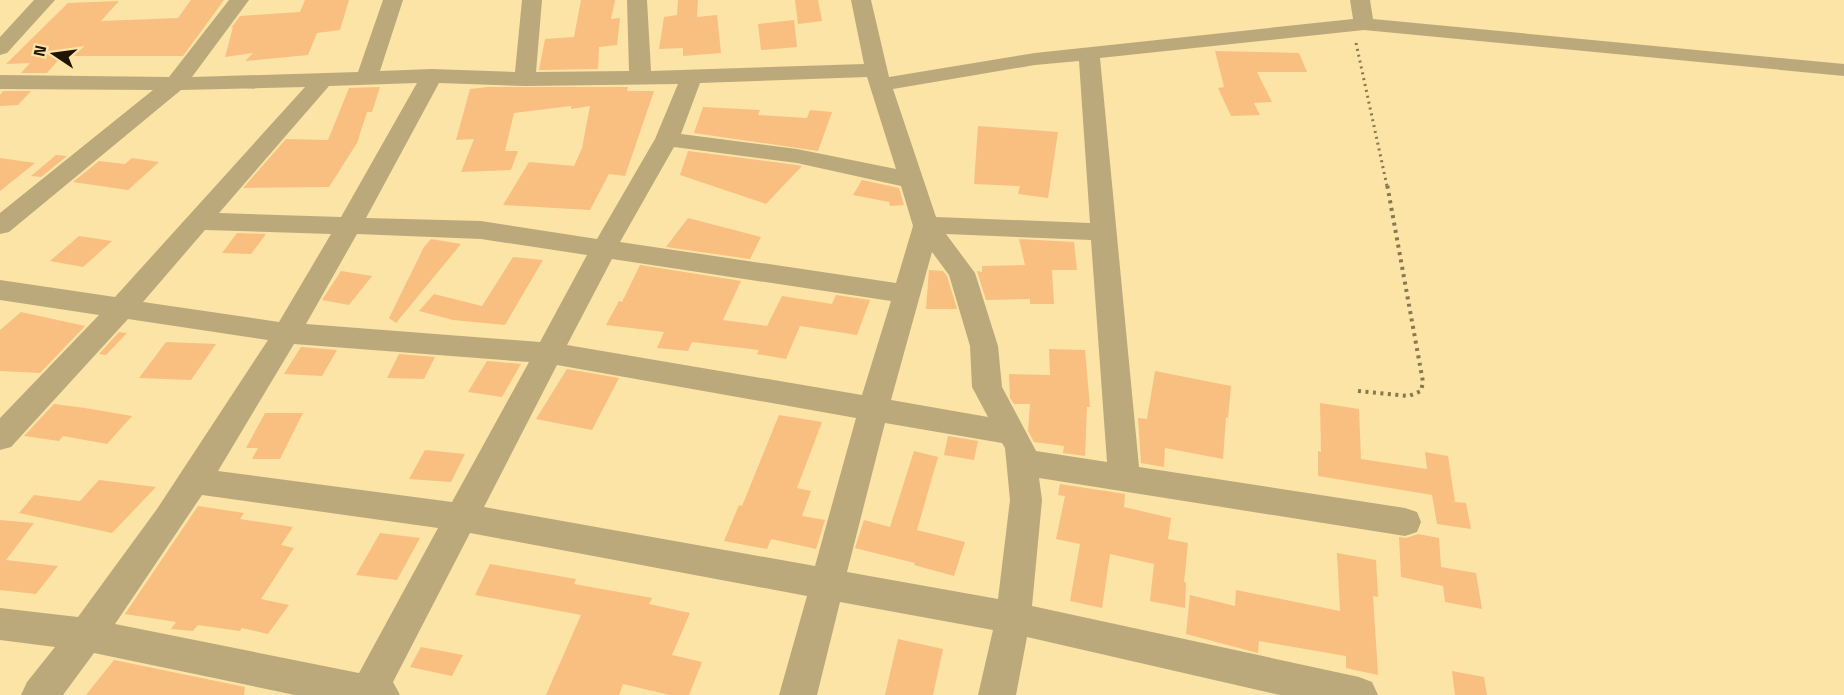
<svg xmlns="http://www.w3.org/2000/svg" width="1844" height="695" font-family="'Titillium Web',sans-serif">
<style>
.building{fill:#f8bf81}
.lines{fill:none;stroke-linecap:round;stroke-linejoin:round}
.path-far1{stroke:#89784f;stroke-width:3;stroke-dasharray:2 4;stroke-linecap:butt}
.path{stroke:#89784f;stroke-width:4;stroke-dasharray:3 4.5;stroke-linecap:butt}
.street{fill:#bca97b;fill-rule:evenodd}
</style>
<rect width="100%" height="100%" fill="#fce3a6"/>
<g class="building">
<path d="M191 0H224L183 56H62L47 73H21L30 63 6 64 68 3 119 1 101 21 178 18Z"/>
<path d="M305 0H349L340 30 317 33 308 55 245 61 253 53 225 57 233 27 231 28 240 16 300 12Z"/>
<path d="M581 0H615L611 19 620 18 617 45 599 47 598 69 539 70 545 39 574 37Z"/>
<path d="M678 0H698L697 17 717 15 721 53 683 56V48L659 49 664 17 677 15Z"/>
<path d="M795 0H818L822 21 798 24Z"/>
<path d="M794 20 797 47 761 50 758 24Z"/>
<path d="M1215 51 1299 53 1307 72H1257L1272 102 1254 103 1260 115 1231 116 1218 88 1224 87Z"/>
<path d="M380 87 372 112H367L357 143 329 187 243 188 286 139 328 140 349 88Z"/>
<path d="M487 87H628L627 91H654L625 176 609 174 590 210 503 205 529 162 574 166 582 148 590 106 571 109V106L514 113 505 151H518L511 170 461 172 474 139 456 140 470 89Z"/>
<path d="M3 91H31L18 105 0 106V95Z"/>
<path d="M703 107 760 110 758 115 807 118 810 110 832 112 818 151 694 133Z"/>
<path d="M978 126 1058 132 1048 198 1018 194 1020 186 974 184Z"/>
<path d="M688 151 797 165 802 166 766 204 680 175Z"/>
<path d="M56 155 67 156 41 177 31 176Z"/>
<path d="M0 158 35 163 0 191Z"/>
<path d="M132 158 159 162 128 190 73 182 99 161 125 164Z"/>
<path d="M862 180 899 188 904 205 890 206 889 202 853 195Z"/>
<path d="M688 218 761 237 750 259 666 247Z"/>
<path d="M237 233 266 234 251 254 222 253Z"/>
<path d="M79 236 112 241 83 267 50 261Z"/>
<path d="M431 239 461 244 396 323 389 318 424 247Z"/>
<path d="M1019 239 1074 242 1077 270H1052L1054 304H1030V299L986 300 977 271 982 272V266L1025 265Z"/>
<path d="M513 257 543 260 505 325 453 320 419 311 434 294 482 306Z"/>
<path d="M640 265 741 281 723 320 767 326 782 296 832 304 836 295 870 300 857 335 800 326 786 359 757 354 759 350 692 342 688 351 657 348 664 332 606 325 619 301 622 302Z"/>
<path d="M929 270 943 271 947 276 957 309H926Z"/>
<path d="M341 271 372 276 349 305 322 300Z"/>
<path d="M21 312 85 326 40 373 0 371V330Z"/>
<path d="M119 332 127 333 106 355 99 354Z"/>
<path d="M166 342 216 344 191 380 139 378Z"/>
<path d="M301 347 337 350 322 376 284 374Z"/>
<path d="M1049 349 1085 350 1090 407H1087L1085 456 1063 453 1064 446 1034 442 1028 431 1030 404H1014L1010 398 1009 374 1050 375Z"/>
<path d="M399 354 435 357 424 379 387 378Z"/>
<path d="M487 361 521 364 502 397 468 392Z"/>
<path d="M567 369 619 378 592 430 536 419Z"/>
<path d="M1155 371 1231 386 1228 418 1226 417 1223 459 1165 448 1164 467 1141 463 1138 418 1147 419Z"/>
<path d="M1320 403 1359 409 1361 459 1427 469 1425 452 1448 456 1455 502 1466 503 1471 529 1437 524 1432 495 1318 476V451L1321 452Z"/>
<path d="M54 404 85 408 132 416 107 444 63 436 59 441 24 436Z"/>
<path d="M265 413H303L280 459H252L258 448H246Z"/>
<path d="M779 415 822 422 797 488 811 491 802 516 825 520 816 549 771 539 767 549 724 541 739 505 742 506Z"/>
<path d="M948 436 978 441 974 460 944 455Z"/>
<path d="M425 450 465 454 451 482 409 479Z"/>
<path d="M914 451 938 457 917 530 965 542 954 576 914 565 915 563 855 548 864 520 890 527Z"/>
<path d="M99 480 156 487 112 533 19 513 34 495 80 501Z"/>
<path d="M1060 484 1125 494 1124 507 1171 518 1168 539 1188 543 1184 582H1186L1185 608 1150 601 1154 564 1110 554 1102 608 1070 601 1080 544 1056 539 1065 496 1058 495Z"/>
<path d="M198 506 244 513 240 519 293 527 281 545 294 548 261 599 289 605 268 634 242 628 240 631 198 625 193 631 171 629 176 622 125 614Z"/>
<path d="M0 520 34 523 6 560 58 566 36 594 0 590Z"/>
<path d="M380 533 420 538 397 580 356 575Z"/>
<path d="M1418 534 1439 538 1441 567 1476 573 1482 609 1445 602 1443 586 1401 577 1399 537 1406 538Z"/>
<path d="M1337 553 1376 560 1378 597 1373 596 1378 675 1346 668V656L1259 641 1258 653 1186 634 1190 595 1235 606 1236 590 1340 611Z"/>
<path d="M490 564 576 579 574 584 652 598 649 604 690 613 672 655 702 662 689 695H670L623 684 619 695H546L581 615 475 595Z"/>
<path d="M898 639 943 649 933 695H885Z"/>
<path d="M421 647 463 655 452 676 410 667Z"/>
<path d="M114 660 245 687 244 695H86Z"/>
<path d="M1452 671 1484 677 1487 695H1455Z"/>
</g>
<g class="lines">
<path class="path-far1" d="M1356 43 1387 186"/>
<path class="path" d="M1358 391 1409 396 1421 391 1423 382 1387 184"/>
<g class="street">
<path d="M34 0H55L7 53 0 55V37Z"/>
<path d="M229 0H249L192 77 358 72 383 0H403L380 71 432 69 515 72 522 0H542L536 72 629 71 627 0H647L651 71 864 64 851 0H871L889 77 1035 53 1353 19 1350 0H1370L1373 19 1844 64V76L1364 30 1100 58 1139 467 1405 508 1417 512 1421 522 1417 532 1405 536 1039 478 1042 500 1032 606 1359 677 1372 682 1378 695H1280L1027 637 1016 695H978L993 630 840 602 817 695H779L807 596 470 533 393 682 400 695H295L94 653 63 695H21L27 682 55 647 0 640V608L78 617 157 509 268 340 128 319 11 447 0 450V418L99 315 0 300V280L115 297 305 87 181 90 9 232 0 234V213L153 90 0 89V75L169 77ZM1079 61 1090 223 936 217 893 89 1035 65ZM867 77 896 169 797 149 681 134 700 83ZM417 83 341 217 219 213 329 86ZM439 83 525 86 678 84 655 139 597 239 481 221 366 218ZM674 147 797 163 901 186 913 226 896 283 620 242ZM205 230 331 234 279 322 143 302ZM357 234 481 239 587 255 540 342 306 324ZM946 234 1091 240 1107 462 1036 451 1002 387 998 346 975 273ZM932 252 949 275 970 346 972 387 988 417 891 400ZM612 259 891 301 862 395 567 345ZM294 344 529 362 452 502 218 471ZM557 365 856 418 815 566 484 507ZM885 423 1002 443 1005 448 1010 500 998 599 847 572ZM202 495 438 528 359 673 115 624Z"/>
</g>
</g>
<g transform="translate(54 54) rotate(283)" stroke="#fce3a6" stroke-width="4.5" paint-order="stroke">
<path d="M0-4.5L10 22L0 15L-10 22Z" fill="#1f1500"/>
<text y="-9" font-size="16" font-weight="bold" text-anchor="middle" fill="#1f1500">N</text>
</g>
</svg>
